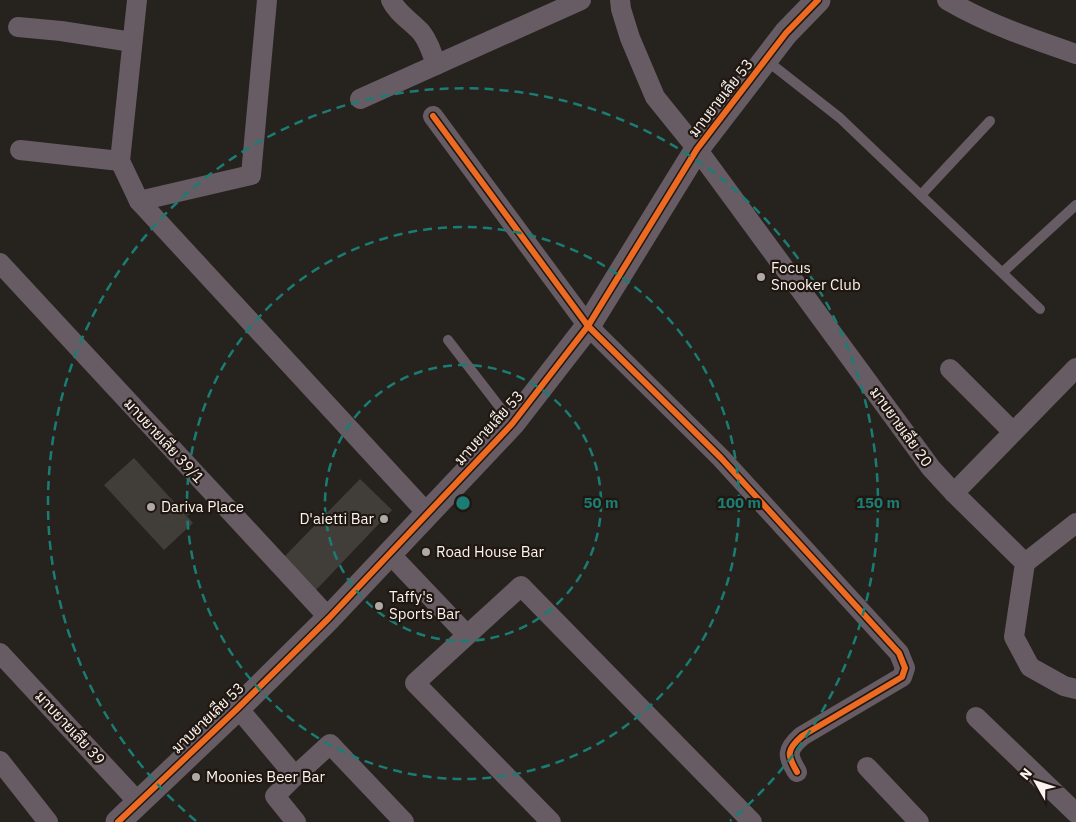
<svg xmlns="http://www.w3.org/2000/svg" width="1076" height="822" font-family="'IBM Plex Sans',Sarabun,sans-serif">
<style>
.building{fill:#413e3a}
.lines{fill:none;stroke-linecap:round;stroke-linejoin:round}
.service{stroke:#675b64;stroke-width:10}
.minor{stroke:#675b64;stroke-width:20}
.tertiary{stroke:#675b64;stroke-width:25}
.cycleway-casing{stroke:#201711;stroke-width:9}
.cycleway{stroke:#ed6a23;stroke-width:6}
.ring{fill:none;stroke:#1b7c74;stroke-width:2.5;stroke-dasharray:9 6}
.poi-dot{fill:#b0aaa6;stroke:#201711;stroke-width:2}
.labels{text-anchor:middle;stroke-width:4.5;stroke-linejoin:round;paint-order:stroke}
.street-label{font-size:15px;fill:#faf3ef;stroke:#201711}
.poi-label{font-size:15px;fill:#faf3ef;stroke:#201711;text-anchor:start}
.centre{fill:#1b7c74;stroke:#201711;stroke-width:2.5}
.ring-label{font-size:15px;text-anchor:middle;font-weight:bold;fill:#1b7c74;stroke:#201711;stroke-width:4.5;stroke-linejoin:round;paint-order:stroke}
</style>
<rect width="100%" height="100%" fill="#26221e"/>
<g class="building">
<path d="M134 458 193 523 164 550 104 485Z"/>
<path d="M360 479 392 510 316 590 283 558Z"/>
</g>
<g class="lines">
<g class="service">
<path d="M766 60 840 118 1040 309"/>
<path d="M921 195 990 121"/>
<path d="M1003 272 1076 205"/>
<path d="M448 340 512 423"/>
</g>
<g class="minor">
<path d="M137 0 120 161 139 201 427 513"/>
<path d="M391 0C397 13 411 21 421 32 429 42 432 53 436 65"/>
<path d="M620 0 621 9 630 38 655 97 697 149 931 468 954 493 1025 563 1014 637 1030 667 1064 686 1076 689"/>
<path d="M947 0C988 24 1032 39 1076 54"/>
<path d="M18 27 61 31 132 42"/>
<path d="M360 99 581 0"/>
<path d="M433 116 588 326 721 458 899 653 905 668 902 677 802 736C786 750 787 755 797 772"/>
<path d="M20 150 120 161"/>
<path d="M139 201 251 175 267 0"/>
<path d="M0 263 329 618"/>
<path d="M950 369 1013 432"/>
<path d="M954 493 1076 368"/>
<path d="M390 554 467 635"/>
<path d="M1025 563 1076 523"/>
<path d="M0 653 139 803"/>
<path d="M238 708 295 776"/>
<path d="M976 717 1076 813"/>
<path d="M0 761 48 822"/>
<path d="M867 767 919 822"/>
<path d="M296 822 275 796 295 776 330 744 404 822"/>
<path d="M551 822 415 683 521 586 752 822"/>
</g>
<path class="tertiary" d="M118 822 238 708 329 618 512 424 588 326 697 149 786 33 818 0"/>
<g class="cycleway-casing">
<g id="cycleway">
<path d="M433 116 588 326 721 458 899 653 905 668 902 677 802 736C786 750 787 755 797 772"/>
<path d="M118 822 238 708 329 618 512 424 588 326 697 149 786 33 818 0"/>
</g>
</g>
<use href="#cycleway" class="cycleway"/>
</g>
<g class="ring">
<circle cx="463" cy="503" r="138"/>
<circle cx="463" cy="503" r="276"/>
<path d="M196 821A415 415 0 1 1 730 821"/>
</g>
<g class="poi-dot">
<circle cx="761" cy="277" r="5"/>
<circle cx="151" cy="507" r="5"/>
<circle cx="384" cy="519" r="5"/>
<circle cx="426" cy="552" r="5"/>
<circle cx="379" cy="606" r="5"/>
<circle cx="196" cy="777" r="5"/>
</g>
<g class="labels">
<g class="street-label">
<text transform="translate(721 98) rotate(-52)" y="5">มาบยายเลีย 53</text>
<text transform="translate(901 427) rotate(54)" y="5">มาบยายเลีย 20</text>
<text transform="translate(489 428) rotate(-48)" y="5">มาบยายเลีย 53</text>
<text transform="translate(164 441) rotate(47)" y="5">มาบยายเลีย 39/1</text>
<text transform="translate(208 718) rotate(-44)" y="5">มาบยายเลีย 53</text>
<text transform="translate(70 728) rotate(47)" y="5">มาบยายเลีย 39</text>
</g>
<g class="poi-label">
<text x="771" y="273">Focus<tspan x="771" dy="17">Snooker Club</tspan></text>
<text x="161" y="512">Dariva Place</text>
<text x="374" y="524" text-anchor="end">D'aietti Bar</text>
<text x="436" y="557">Road House Bar</text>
<text x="389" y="602">Taffy's<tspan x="389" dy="17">Sports Bar</tspan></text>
<text x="206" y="782">Moonies Beer Bar</text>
</g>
</g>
<circle cx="463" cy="503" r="8" class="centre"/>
<g class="ring-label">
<text x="601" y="508">50 m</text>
<text x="739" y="508">100 m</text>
<text x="878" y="508">150 m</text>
</g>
<g transform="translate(1036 782) rotate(309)" stroke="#201711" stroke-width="4" paint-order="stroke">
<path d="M0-4L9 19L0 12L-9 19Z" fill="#faf3ef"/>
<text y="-8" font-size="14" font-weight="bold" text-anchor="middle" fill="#faf3ef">N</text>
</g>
</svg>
